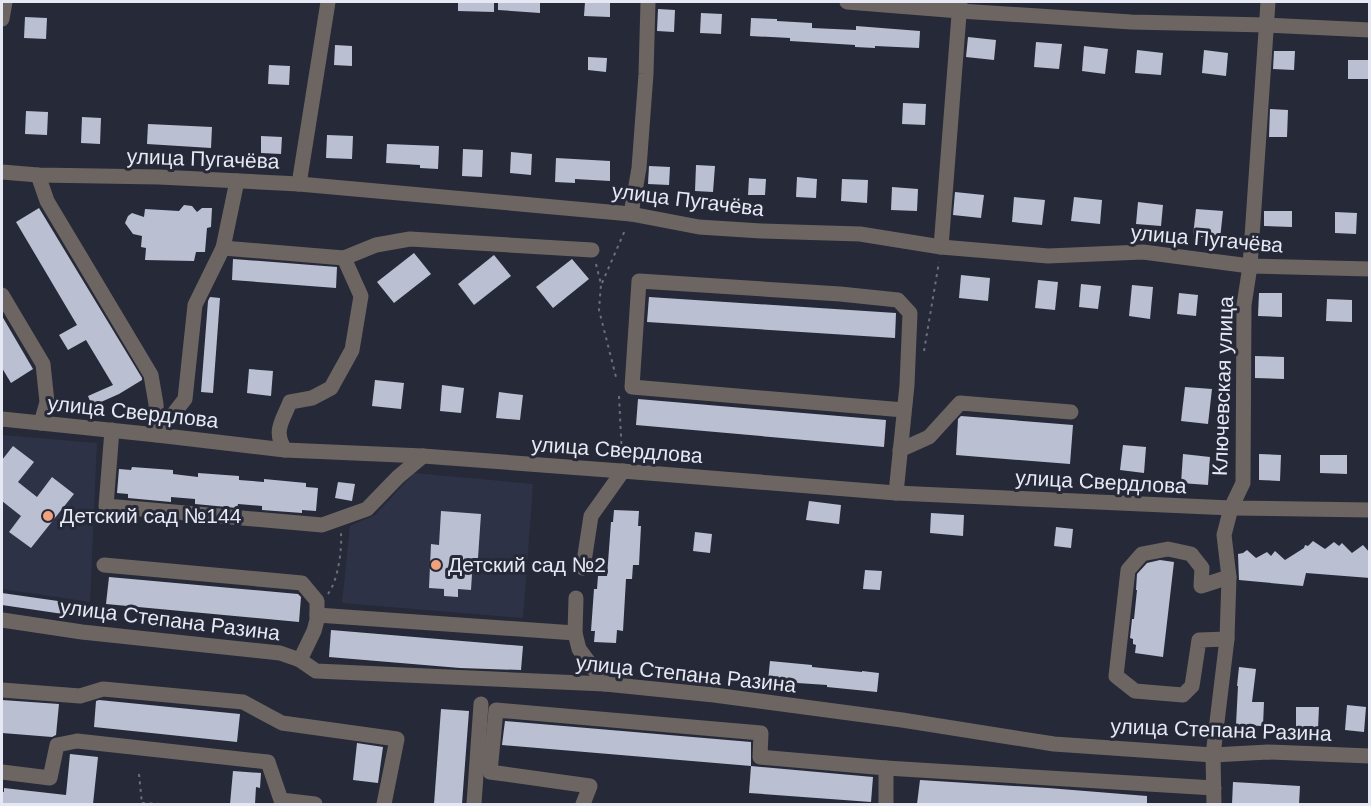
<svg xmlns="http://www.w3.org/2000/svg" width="1371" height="806" font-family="Helvetica,sans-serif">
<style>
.built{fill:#2e3246}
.building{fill:#bbbfd2}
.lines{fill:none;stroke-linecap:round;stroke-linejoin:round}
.path{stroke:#6b6e7c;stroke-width:2;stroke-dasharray:3 4.5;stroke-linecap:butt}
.minor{stroke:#6d6561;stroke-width:15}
.poi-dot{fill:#f2a17e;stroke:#262938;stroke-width:2}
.labels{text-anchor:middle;stroke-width:6;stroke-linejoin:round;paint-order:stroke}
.street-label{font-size:21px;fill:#e6e9f3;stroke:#262938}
.poi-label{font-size:21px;fill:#e6e9f3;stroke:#262938;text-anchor:start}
</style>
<rect width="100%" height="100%" fill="#262938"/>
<g class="built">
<path d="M2 435 97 443 90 602 2 589Z"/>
<path d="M414 473 533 484 523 618 342 603 350 526 375 515Z"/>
</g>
<g class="building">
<path d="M458 2H494V12L458 11Z"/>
<path d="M498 2H540V13L498 10Z"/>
<path d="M585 2H610V17L584 16Z"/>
<path d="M658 9 675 10 674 32 657 31Z"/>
<path d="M701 13 722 14 721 34 700 33Z"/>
<path d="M25 17 47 18 46 39 24 38Z"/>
<path d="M751 18 777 19V21L812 23V28L856 30V26L920 31 919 48 875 46V48L855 47V45L790 41V38L750 36Z"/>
<path d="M968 37 996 40 994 60 966 57Z"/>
<path d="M1036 42 1062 44 1059 69 1034 67Z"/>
<path d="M335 45 352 46V66L334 65Z"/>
<path d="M1084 46 1108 49 1105 74 1082 71Z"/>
<path d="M1137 50 1163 53 1161 75 1135 73Z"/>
<path d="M1204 50 1228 53 1226 76 1202 73Z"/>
<path d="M1274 51H1295L1294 70 1273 69Z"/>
<path d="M588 57 607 58 606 72 588 70Z"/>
<path d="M1348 60H1370L1369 79H1348Z"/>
<path d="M269 65 290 66 289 85 268 84Z"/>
<path d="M903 103 926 104 925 125 902 124Z"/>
<path d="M1270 109 1288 110 1287 137H1269Z"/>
<path d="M26 111 48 112 47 135 25 134Z"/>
<path d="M82 117 101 118 100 144 81 143Z"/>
<path d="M148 124 212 127 211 148 147 144Z"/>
<path d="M327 135 353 136 352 159 326 158Z"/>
<path d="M261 136 282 137 281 154 261 153Z"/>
<path d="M387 144 439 146 438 169 420 168V165L386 163Z"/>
<path d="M463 149 483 150 482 177 462 176Z"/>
<path d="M511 152 532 154 531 175 510 173Z"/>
<path d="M556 158 610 161V181L575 179V183L555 182Z"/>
<path d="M696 165 715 166 713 192 695 191Z"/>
<path d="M649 166 670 167 669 185 648 184Z"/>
<path d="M797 177 817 179 816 198 796 197Z"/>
<path d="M749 178 766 179 765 195H748Z"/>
<path d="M842 179 868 180 867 203 841 201Z"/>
<path d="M892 187 918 189 917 211 891 210Z"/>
<path d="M955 192 984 195 981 218 953 215Z"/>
<path d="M1014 197 1045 200 1042 225 1012 222Z"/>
<path d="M1074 197 1102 200 1100 224 1071 221Z"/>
<path d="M1138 202 1163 205 1161 226 1136 224Z"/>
<path d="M184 205 192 206 197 212 202 208H212L211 227 207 228 205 252H196L194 261 145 260 146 248 141 247 142 236 133 234 125 223 128 216 132 213 144 217 145 209 179 211Z"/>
<path d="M39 208 142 378V380L119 394 92 406 88 396 113 385 86 340 68 350 59 335 77 325 16 222Z"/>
<path d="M1196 209 1223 211 1220 239 1193 236Z"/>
<path d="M1264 211H1292V227L1264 226Z"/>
<path d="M1335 212 1357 213 1356 234 1335 233Z"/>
<path d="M414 253 431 274 394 303 377 282Z"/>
<path d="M494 255 511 276 474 305 458 284Z"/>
<path d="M233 259 337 267 336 288 232 280Z"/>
<path d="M572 259 589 279 553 308 536 287Z"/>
<path d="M961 275 990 278 988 301 959 298Z"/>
<path d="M1038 280 1058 282 1055 310 1035 308Z"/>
<path d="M1081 284 1101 286 1098 309 1079 307Z"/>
<path d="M1132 285 1153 287 1150 319 1129 316Z"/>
<path d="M1179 293 1198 295 1196 316 1177 314Z"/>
<path d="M1259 293H1282V317L1258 316Z"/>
<path d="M210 297 220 298 213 393 201 392 208 301Z"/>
<path d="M649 297 896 313 895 338 647 322Z"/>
<path d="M1327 299 1352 300V322L1326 321Z"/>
<path d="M2 316 33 369 11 383 2 368Z"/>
<path d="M1255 356 1284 357V379L1255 378Z"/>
<path d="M249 369 273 371 271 396 247 393Z"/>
<path d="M375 380 404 383 401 409 372 406Z"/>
<path d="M442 385 464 388 461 413 440 411Z"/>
<path d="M1185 387 1212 389 1208 424 1181 421Z"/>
<path d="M499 392 523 395 520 420 496 418Z"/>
<path d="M638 399 886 420 884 447 636 425Z"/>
<path d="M961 416 1073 425 1070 464 956 455 958 419Z"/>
<path d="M1123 445 1146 447 1144 473 1120 470Z"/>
<path d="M13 446 34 462 18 482 37 497 52 477 74 494 31 548 9 532 21 516 2 501V460Z"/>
<path d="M1183 454 1210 457 1208 485 1181 483Z"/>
<path d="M1259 454 1281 455 1280 481 1259 480Z"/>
<path d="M1320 455H1347V474L1320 473Z"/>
<path d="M132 467 173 470V474L198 477V473L239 476V480L264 482V479L306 483V487L318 488 316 511 302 510V513L262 510V506L238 504 237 508 195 504V499L171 497V502L128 498V494L117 493 119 469 131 470Z"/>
<path d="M338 482 355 484 352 501 335 498Z"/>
<path d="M809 501 841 505 839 524 806 520Z"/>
<path d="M614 510 639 511 638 526H641L639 565H633L632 579H626L623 631 617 630 616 643 594 642 595 631H591L594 589H597L598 576H607L611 522H613Z"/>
<path d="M441 511 481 514 478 558H473L471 590 458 589V597L444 596V589L429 588 431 544 439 545Z"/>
<path d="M931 513 964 515 963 536 930 533Z"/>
<path d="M1056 527 1073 529 1071 548 1054 546Z"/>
<path d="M695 532 712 534 710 553 693 551Z"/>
<path d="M1313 541 1325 549 1334 542 1339 546 1342 543 1352 553 1363 545 1370 553V578L1306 573 1303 586 1239 580 1238 554 1243 553 1247 550 1256 558 1267 552 1271 556 1275 551 1285 560 1304 548 1305 545 1308 546Z"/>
<path d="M1160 560 1174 562 1163 657 1135 653 1136 645 1133 644V639L1130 638 1132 619H1134L1137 590H1136L1137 574 1147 563Z"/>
<path d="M865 570 882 571 880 590 863 589Z"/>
<path d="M109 577 298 594 301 597 299 622 106 604Z"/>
<path d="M2 593 65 602 63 614 2 605Z"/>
<path d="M331 630 523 646 521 670 460 668 329 657Z"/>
<path d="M770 661 812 665V667L862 672V671L879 673 877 692 827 687V685L768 681Z"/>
<path d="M1239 667 1256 669 1252 702H1264L1263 726 1236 725 1238 686H1237Z"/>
<path d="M2 700 59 704 56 735 52 737 2 733Z"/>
<path d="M99 700 240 714 237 742 94 727 96 701Z"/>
<path d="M1347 705 1366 707 1364 732 1345 730Z"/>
<path d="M1296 707H1319L1318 729H1296Z"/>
<path d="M441 709 469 711 462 804H434Z"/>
<path d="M505 721 751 742V766L502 745Z"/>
<path d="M357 743 383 747 378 783 353 780Z"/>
<path d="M70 754 98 757 93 804H2V792H4V788L66 795Z"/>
<path d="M751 766 873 777 871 802 749 793Z"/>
<path d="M233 771 261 773 260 788 256 787 255 804H230Z"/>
<path d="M920 780 1048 788 1147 796V804H917Z"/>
<path d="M1233 782 1300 786 1299 804H1232Z"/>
</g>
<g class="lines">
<g class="path">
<path d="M596 264 601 284 599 310 617 381"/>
<path d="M602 283 626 228"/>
<path d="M924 351 939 262"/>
<path d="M619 396 622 456"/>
<path d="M328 594C338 580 342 551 341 533"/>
<path d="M139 774 142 804"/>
<path d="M142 803 162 804"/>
</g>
<g class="minor">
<path d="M847 2 960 11 1131 22 1267 25 1370 30"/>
<path d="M2 19 5 2"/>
<path d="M2 172 38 175 159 177 299 184 631 214 699 227 761 231 860 234 941 247 1048 256 1143 252 1250 266 1370 269"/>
<path d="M38 175 47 201 151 375 156 404 157 435 185 399 195 305 223 248 237 181"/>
<path d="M299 184 328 2"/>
<path d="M631 214 639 168 646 74 648 2"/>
<path d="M941 247 960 2"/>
<path d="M223 248 344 258 361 296 352 350 331 388 312 398 290 402C282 422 273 431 285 450"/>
<path d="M344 258 376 245 410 239 592 250"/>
<path d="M2 295 43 364 47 402 41 423"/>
<path d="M2 419 157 435 285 450 423 456 648 473 896 493 1231 508 1370 510"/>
<path d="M112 430 106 506 322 525 367 509 398 477 423 456"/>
<path d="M900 450 929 437 960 403 1071 412"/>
<path d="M896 493 907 385 910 313 898 300 840 294 639 281 632 387 904 410"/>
<path d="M104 565 302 583 317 601V620L314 631 300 660"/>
<path d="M583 568 591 516 623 471"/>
<path d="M317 615 575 633 579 649 605 684"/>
<path d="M2 620 82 632 280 653 300 660 316 671 605 684 714 695 902 720 1054 744 1213 755 1268 752 1370 756"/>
<path d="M575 633 576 598"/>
<path d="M1227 639 1199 640 1192 686 1183 695 1135 691 1116 676 1128 570 1142 554 1168 549 1191 554 1202 568 1201 586 1229 577"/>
<path d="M2 690 80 696 103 689 243 702 282 723 397 739 384 804"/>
<path d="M886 768 1214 788"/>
<path d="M2 772 50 778 57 745 77 741 268 762 281 800 315 804"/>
<path d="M474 804 481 704"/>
<path d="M583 804 590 786 490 772 496 710 761 733 760 757 886 768V804"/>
<path d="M1214 804 1213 755 1227 639 1229 577 1224 535 1231 508 1243 483 1244 305 1250 266 1268 2"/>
</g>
</g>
<g class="poi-dot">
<circle cx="48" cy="516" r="6"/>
<circle cx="436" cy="565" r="6"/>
</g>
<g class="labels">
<g class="street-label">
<text transform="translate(203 159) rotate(2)" y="7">улица Пугачёва</text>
<text transform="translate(688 200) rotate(7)" y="7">улица Пугачёва</text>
<text transform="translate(1207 239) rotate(5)" y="7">улица Пугачёва</text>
<text transform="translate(1223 386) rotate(-88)" y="7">Ключевская улица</text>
<text transform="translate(133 412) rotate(6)" y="7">улица Свердлова</text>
<text transform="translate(617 450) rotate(4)" y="7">улица Свердлова</text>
<text transform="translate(1101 482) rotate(3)" y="7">улица Свердлова</text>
<text transform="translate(170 620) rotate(7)" y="7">улица Степана Разина</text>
<text transform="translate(686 674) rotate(6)" y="7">улица Степана Разина</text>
<text transform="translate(1221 730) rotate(2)" y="7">улица Степана Разина</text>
</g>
<g class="poi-label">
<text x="60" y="523">Детский сад №144</text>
<text x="448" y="572">Детский сад №2</text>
</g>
</g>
<rect width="1371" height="806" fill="none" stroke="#e6e9f3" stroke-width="6"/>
</svg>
